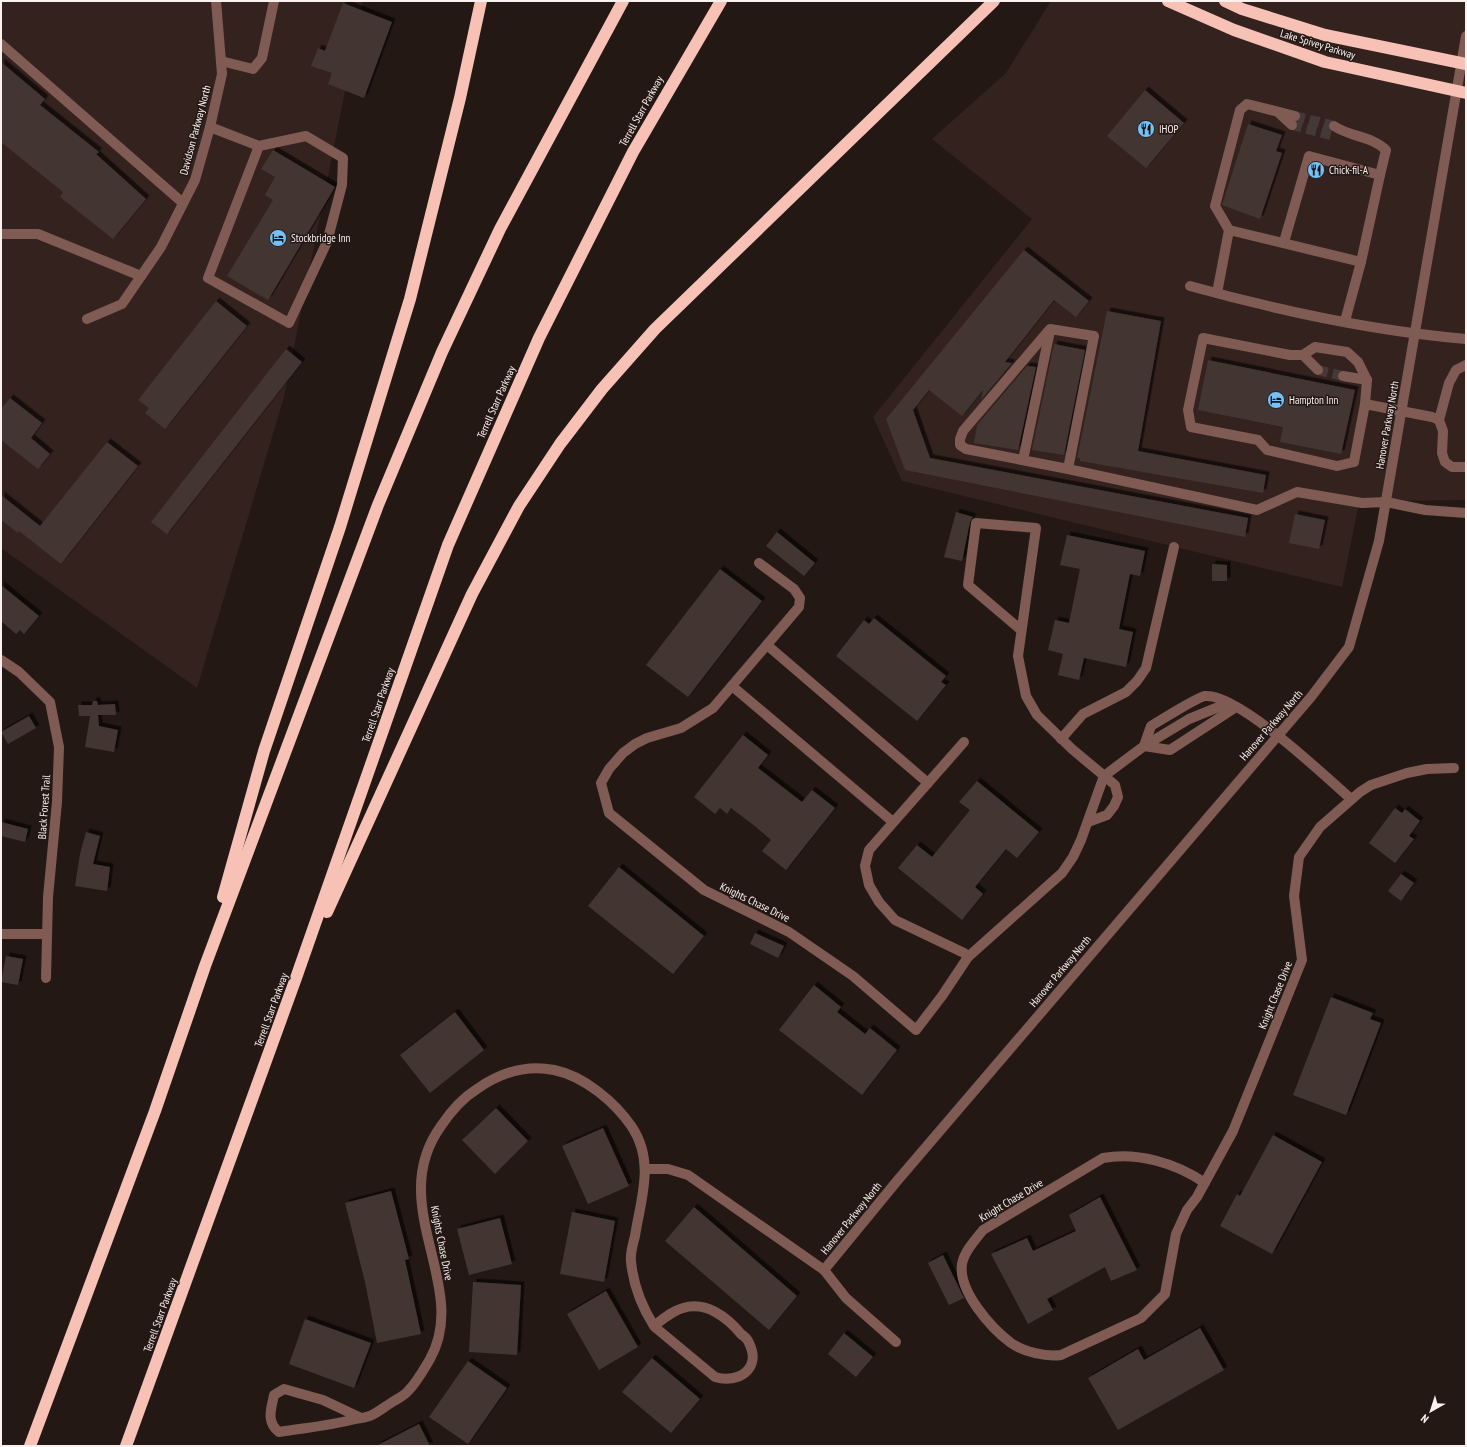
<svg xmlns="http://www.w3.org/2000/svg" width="1467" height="1447" font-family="'PT Sans Narrow',sans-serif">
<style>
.built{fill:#34221e}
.building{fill:#433532;filter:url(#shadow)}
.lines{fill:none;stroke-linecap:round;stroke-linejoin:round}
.minor-tunnel{stroke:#443936;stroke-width:10;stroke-dasharray:10 5;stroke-linecap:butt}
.minor{stroke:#7f5b54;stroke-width:10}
.highway{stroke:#f7c1b5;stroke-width:12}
.labels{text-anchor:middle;stroke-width:3;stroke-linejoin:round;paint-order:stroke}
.street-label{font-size:11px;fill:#fbf2f0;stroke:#241815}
.poi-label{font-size:11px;fill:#fbf2f0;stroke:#241815;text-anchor:start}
</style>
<defs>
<filter id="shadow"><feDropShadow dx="3.5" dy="-3.5" stdDeviation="0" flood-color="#0009"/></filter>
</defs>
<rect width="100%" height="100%" fill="#241815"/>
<g class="built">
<path d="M1 1H363L284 397 197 688 1 548Z"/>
<path d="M1051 1H1466V500L1381 501 1360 498 1342 587 902 481 873 417 1032 219 932 139 1006 73Z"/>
</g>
<g class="building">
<path d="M343 3 392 22 364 98 328 84 332 73 311 66 318 48 325 51Z"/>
<path d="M1 62 45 99 40 105 99 152 96 154 146 199 113 239 60 197 63 192 1 142Z"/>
<path d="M1145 90 1184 123 1146 168 1107 136Z"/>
<path d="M1248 124 1282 135 1276 151 1282 153 1260 219 1222 205Z"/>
<path d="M273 150 335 187 268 300 227 276 273 200 265 195 275 177 261 169Z"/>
<path d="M1024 250 1089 301 1076 317 1054 300 1005 362 1012 363 981 400 983 390 962 416 929 390 913 410 930 458 1248 518 1245 537 905 470 886 419Z"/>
<path d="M216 301 247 326 165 429 145 413 149 408 138 400Z"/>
<path d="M1107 311 1161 321 1138 451 1266 475 1263 493 1080 461V458H1077Z"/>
<path d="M1054 344 1085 350 1064 455 1032 450Z"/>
<path d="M286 349 302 362 167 534 151 522Z"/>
<path d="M1208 360 1355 390 1341 454 1280 442 1283 427 1198 410Z"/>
<path d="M1027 366 1036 367 1018 450 974 443 977 425Z"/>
<path d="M10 398 42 423 31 438 50 454 38 469 1 440V409Z"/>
<path d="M107 442 138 466 61 564 19 531 18 533 1 520V495L40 526Z"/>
<path d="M956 512 973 517 970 522 962 561 944 557Z"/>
<path d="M1295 514 1325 520 1319 549 1289 543Z"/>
<path d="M777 532 815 563 804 576 766 546Z"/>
<path d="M1067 535 1145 551 1140 576 1130 574 1119 629 1133 632 1126 667 1084 658 1079 680 1058 675 1063 654 1048 650 1055 620 1069 623 1080 569 1060 565Z"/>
<path d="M1212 564 1227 565V581H1212Z"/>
<path d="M720 569 762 601 688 697 646 665Z"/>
<path d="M1 585 39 616 24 634 20 630 16 634 1 621Z"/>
<path d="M874 618 946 676 941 682 946 685 917 721 836 656 864 620 869 624Z"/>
<path d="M93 701H97L98 705 115 704 116 715H98L99 726 118 730 114 752 85 747 90 716H79L78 705H92Z"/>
<path d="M29 716 36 728 8 744 1 732Z"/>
<path d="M743 735 768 755 758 768 802 802 812 790 835 808 786 870 762 851 771 840 756 827 731 808 727 814 720 808 715 814 694 797Z"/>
<path d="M977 781 1039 832 1017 858 1006 849 975 887 983 894 962 920 898 868 917 845 932 857 970 810 959 802Z"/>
<path d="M1395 808 1402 813 1405 809 1420 821 1409 836 1414 839 1395 863 1369 843Z"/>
<path d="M1 822 28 829 25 842 1 836Z"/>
<path d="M86 832 100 836 93 864 110 867 107 891 75 886 80 854Z"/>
<path d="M619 867 704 936 673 974 588 906Z"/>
<path d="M1401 874 1414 883 1401 901 1388 891Z"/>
<path d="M755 933 784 946 778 958 750 944Z"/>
<path d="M6 956 23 959 18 985 1 982Z"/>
<path d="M814 985 841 1007 837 1012 865 1034 870 1028 897 1050 862 1095 779 1030Z"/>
<path d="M1331 997 1373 1013 1370 1019 1381 1023 1346 1115 1293 1095Z"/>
<path d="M455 1012 484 1050 430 1093 400 1055Z"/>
<path d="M496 1108 528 1141 495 1174 462 1140Z"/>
<path d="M603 1128 629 1186 588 1204 562 1146Z"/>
<path d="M1273 1135 1322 1162 1272 1254 1220 1226 1237 1194 1240 1196Z"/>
<path d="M391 1191 409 1259 405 1260 421 1334 377 1343 365 1282 345 1203Z"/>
<path d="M1100 1197 1137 1270 1111 1281 1105 1267 1047 1299 1053 1310 1028 1324 991 1254 1027 1238 1033 1251 1076 1231 1069 1215Z"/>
<path d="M694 1207 797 1296 769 1330 665 1241Z"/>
<path d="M572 1212 615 1221 604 1282 560 1274Z"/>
<path d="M500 1218 512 1264 469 1275 457 1229Z"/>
<path d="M943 1255 964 1298 949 1305 928 1263Z"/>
<path d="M473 1282 521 1285 517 1355 469 1352Z"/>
<path d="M606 1291 638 1347 599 1370 567 1314Z"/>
<path d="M305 1319 371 1343 354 1388 289 1364Z"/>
<path d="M1200 1328 1224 1370 1118 1430 1088 1378 1138 1349 1144 1360Z"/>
<path d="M844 1333 873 1357 856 1377 828 1354Z"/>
<path d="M652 1358 700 1399 671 1433 622 1392Z"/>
<path d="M468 1361 507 1388 468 1444 429 1417Z"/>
<path d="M419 1424 430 1446H376Z"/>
</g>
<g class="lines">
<g class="minor-tunnel">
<path d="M1295 116 1334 126"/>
<path d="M1292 125 1331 135"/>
<path d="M1318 370 1343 376"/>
</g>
<g class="minor">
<path d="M1 44 183 203"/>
<path d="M221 61 253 69 262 58 274 1"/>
<path d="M1279 113 1292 125"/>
<path d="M1334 126C1350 137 1372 136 1386 150L1380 175"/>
<path d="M210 127 259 146 306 136 343 158 342 185 327 242 289 323 208 278 259 146"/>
<path d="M1229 230 1215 206 1240 110 1247 104 1295 116"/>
<path d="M1 234H38L141 276"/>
<path d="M1284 242 1309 156 1380 175 1361 262"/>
<path d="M1190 286C1280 311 1373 331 1466 339"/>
<path d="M1217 293 1229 230 1361 262 1345 321"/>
<path d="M87 319 122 304 161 247 195 180 210 127 222 74 216 1"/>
<path d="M1303 355 1318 370"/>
<path d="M1466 365 1456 370 1449 383 1439 420 1443 431 1442 453 1445 462 1452 467H1466"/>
<path d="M1343 376 1367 380"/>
<path d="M1365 404 1354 462 1337 466 1267 450 1258 440 1191 427 1188 410 1203 338 1290 355H1303L1315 347 1347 352 1358 362 1367 380 1365 404 1432 417 1439 420"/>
<path d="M1023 460 1050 331"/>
<path d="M1068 469 1094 336 1050 329 963 431 960 439V445L966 449 1068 469 1257 510 1297 492 1362 503 1386 502 1425 510 1466 513"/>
<path d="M759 563 794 589 800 598 799 607 713 708 681 728 647 738 635 744 623 753 609 769 601 783 609 813 704 890 789 932 853 976 916 1030 942 996 968 957 1062 873 1073 857 1081 840 1104 776 1144 746 1189 719 1221 706 1236 707"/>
<path d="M1021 630 968 585 976 523 1036 528 1018 656 1026 696 1037 715 1072 749 1115 785 1118 797 1114 806 1107 815 1088 822"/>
<path d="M767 645 928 783"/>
<path d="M1 660 19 672 50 702 59 747 57 802 48 897 46 978"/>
<path d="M732 686 893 822"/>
<path d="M1061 739 1083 714 1126 692 1137 681 1146 668 1174 547"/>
<path d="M964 742 869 850 865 866 869 885 879 902 895 920 964 953 968 957"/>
<path d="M1144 746 1151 726C1160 721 1197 697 1205 696 1238 693 1325 776 1351 799"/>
<path d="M1144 746 1170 750 1236 707"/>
<path d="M1 934H47"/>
<path d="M646 1169H668L688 1175 824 1270 846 1298 896 1342"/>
<path d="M1205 1183C1176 1163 1138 1152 1103 1158L983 1230C975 1240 964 1252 962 1264 958 1291 991 1328 1011 1343 1024 1352 1046 1357 1061 1355L1141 1318 1165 1294 1176 1234 1187 1210 1197 1197 1233 1131 1302 960 1294 896 1299 857 1320 827 1360 792 1371 785 1407 773 1427 769 1454 768"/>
<path d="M824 1270 897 1181 1311 697 1349 647 1379 541 1466 36"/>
<path d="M361 1418 323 1400 284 1389 274 1395C271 1409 266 1422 279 1432 303 1428 328 1426 351 1420 358 1418 366 1418 372 1415 380 1411 387 1405 394 1401 399 1398 405 1395 408 1391 417 1382 424 1369 430 1359 471 1286 384 1205 441 1126 451 1111 461 1099 477 1089 500 1073 525 1064 554 1070 584 1076 615 1102 632 1127 655 1162 641 1198 635 1236 633 1244 630 1253 631 1261 633 1284 642 1307 654 1326L656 1328 715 1377C738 1384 762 1369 749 1343 748 1340 744 1336 741 1334 727 1317 706 1301 683 1308 672 1311 663 1319 654 1326"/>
</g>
<g class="highway">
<path d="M1168 1 1234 30 1325 62 1466 93"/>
<path d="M1225 1 1242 9 1325 35 1466 64"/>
<path d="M223 897 264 751 340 527 410 299 460 98 481 1"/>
<path d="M327 912 472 594 519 506 560 444 602 389 655 329 994 1"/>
<path d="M30 1446 155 1111 205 966 378 505 442 352 500 229 623 1"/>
<path d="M126 1446 296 978 448 545 539 338 633 152 721 1"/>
</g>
</g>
<defs>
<g id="restaurant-disc" transform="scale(0.9)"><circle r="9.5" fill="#75c0f6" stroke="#241815"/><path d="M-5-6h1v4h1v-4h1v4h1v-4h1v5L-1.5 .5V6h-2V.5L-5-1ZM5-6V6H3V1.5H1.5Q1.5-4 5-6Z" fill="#111"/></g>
<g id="hotel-disc" transform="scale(0.9)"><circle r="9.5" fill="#75c0f6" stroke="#241815"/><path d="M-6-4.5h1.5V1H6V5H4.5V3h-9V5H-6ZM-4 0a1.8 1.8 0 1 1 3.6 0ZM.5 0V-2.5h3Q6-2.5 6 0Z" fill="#111"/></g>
</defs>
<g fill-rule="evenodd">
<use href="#restaurant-disc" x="1146" y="129"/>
<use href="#restaurant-disc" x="1316" y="170"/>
<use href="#hotel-disc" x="278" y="238"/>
<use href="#hotel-disc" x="1276" y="400"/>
</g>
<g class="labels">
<g class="street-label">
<text transform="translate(1318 44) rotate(17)" y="4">Lake Spivey Parkway</text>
<text transform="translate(641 111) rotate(-61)" y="4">Terrell Starr Parkway</text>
<text transform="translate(195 130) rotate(-75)" y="4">Davidson Parkway North</text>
<text transform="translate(496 402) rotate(-66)" y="4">Terrell Starr Parkway</text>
<text transform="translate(1387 425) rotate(-80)" y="4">Hanover Parkway North</text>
<text transform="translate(378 705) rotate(-71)" y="4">Terrell Starr Parkway</text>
<text transform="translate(1271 725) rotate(-49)" y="4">Hanover Parkway North</text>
<text transform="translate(44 807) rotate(-86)" y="4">Black Forest Trail</text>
<text transform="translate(755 902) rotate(26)" y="4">Knights Chase Drive</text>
<text transform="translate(1060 971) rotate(-50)" y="4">Hanover Parkway North</text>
<text transform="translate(1275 995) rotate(-68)" y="4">Knight Chase Drive</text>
<text transform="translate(271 1010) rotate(-70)" y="4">Terrell Starr Parkway</text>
<text transform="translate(1011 1200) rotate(-31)" y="4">Knight Chase Drive</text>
<text transform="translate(851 1218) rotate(-51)" y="4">Hanover Parkway North</text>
<text transform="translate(442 1243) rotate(79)" y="4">Knights Chase Drive</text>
<text transform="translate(160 1315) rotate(-70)" y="4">Terrell Starr Parkway</text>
</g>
<g class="poi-label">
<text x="1159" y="133">IHOP</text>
<text x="1329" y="174">Chick-fil-A</text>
<text x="291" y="242">Stockbridge Inn</text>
<text x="1289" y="404">Hampton Inn</text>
</g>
</g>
<rect width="1467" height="1447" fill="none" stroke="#fbf2f0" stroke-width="4"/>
<g transform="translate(1431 1411) rotate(219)" stroke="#241815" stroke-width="3" paint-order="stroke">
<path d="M0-3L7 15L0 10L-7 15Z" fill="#fbf2f0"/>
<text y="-6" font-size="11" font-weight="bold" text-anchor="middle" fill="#fbf2f0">N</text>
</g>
</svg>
